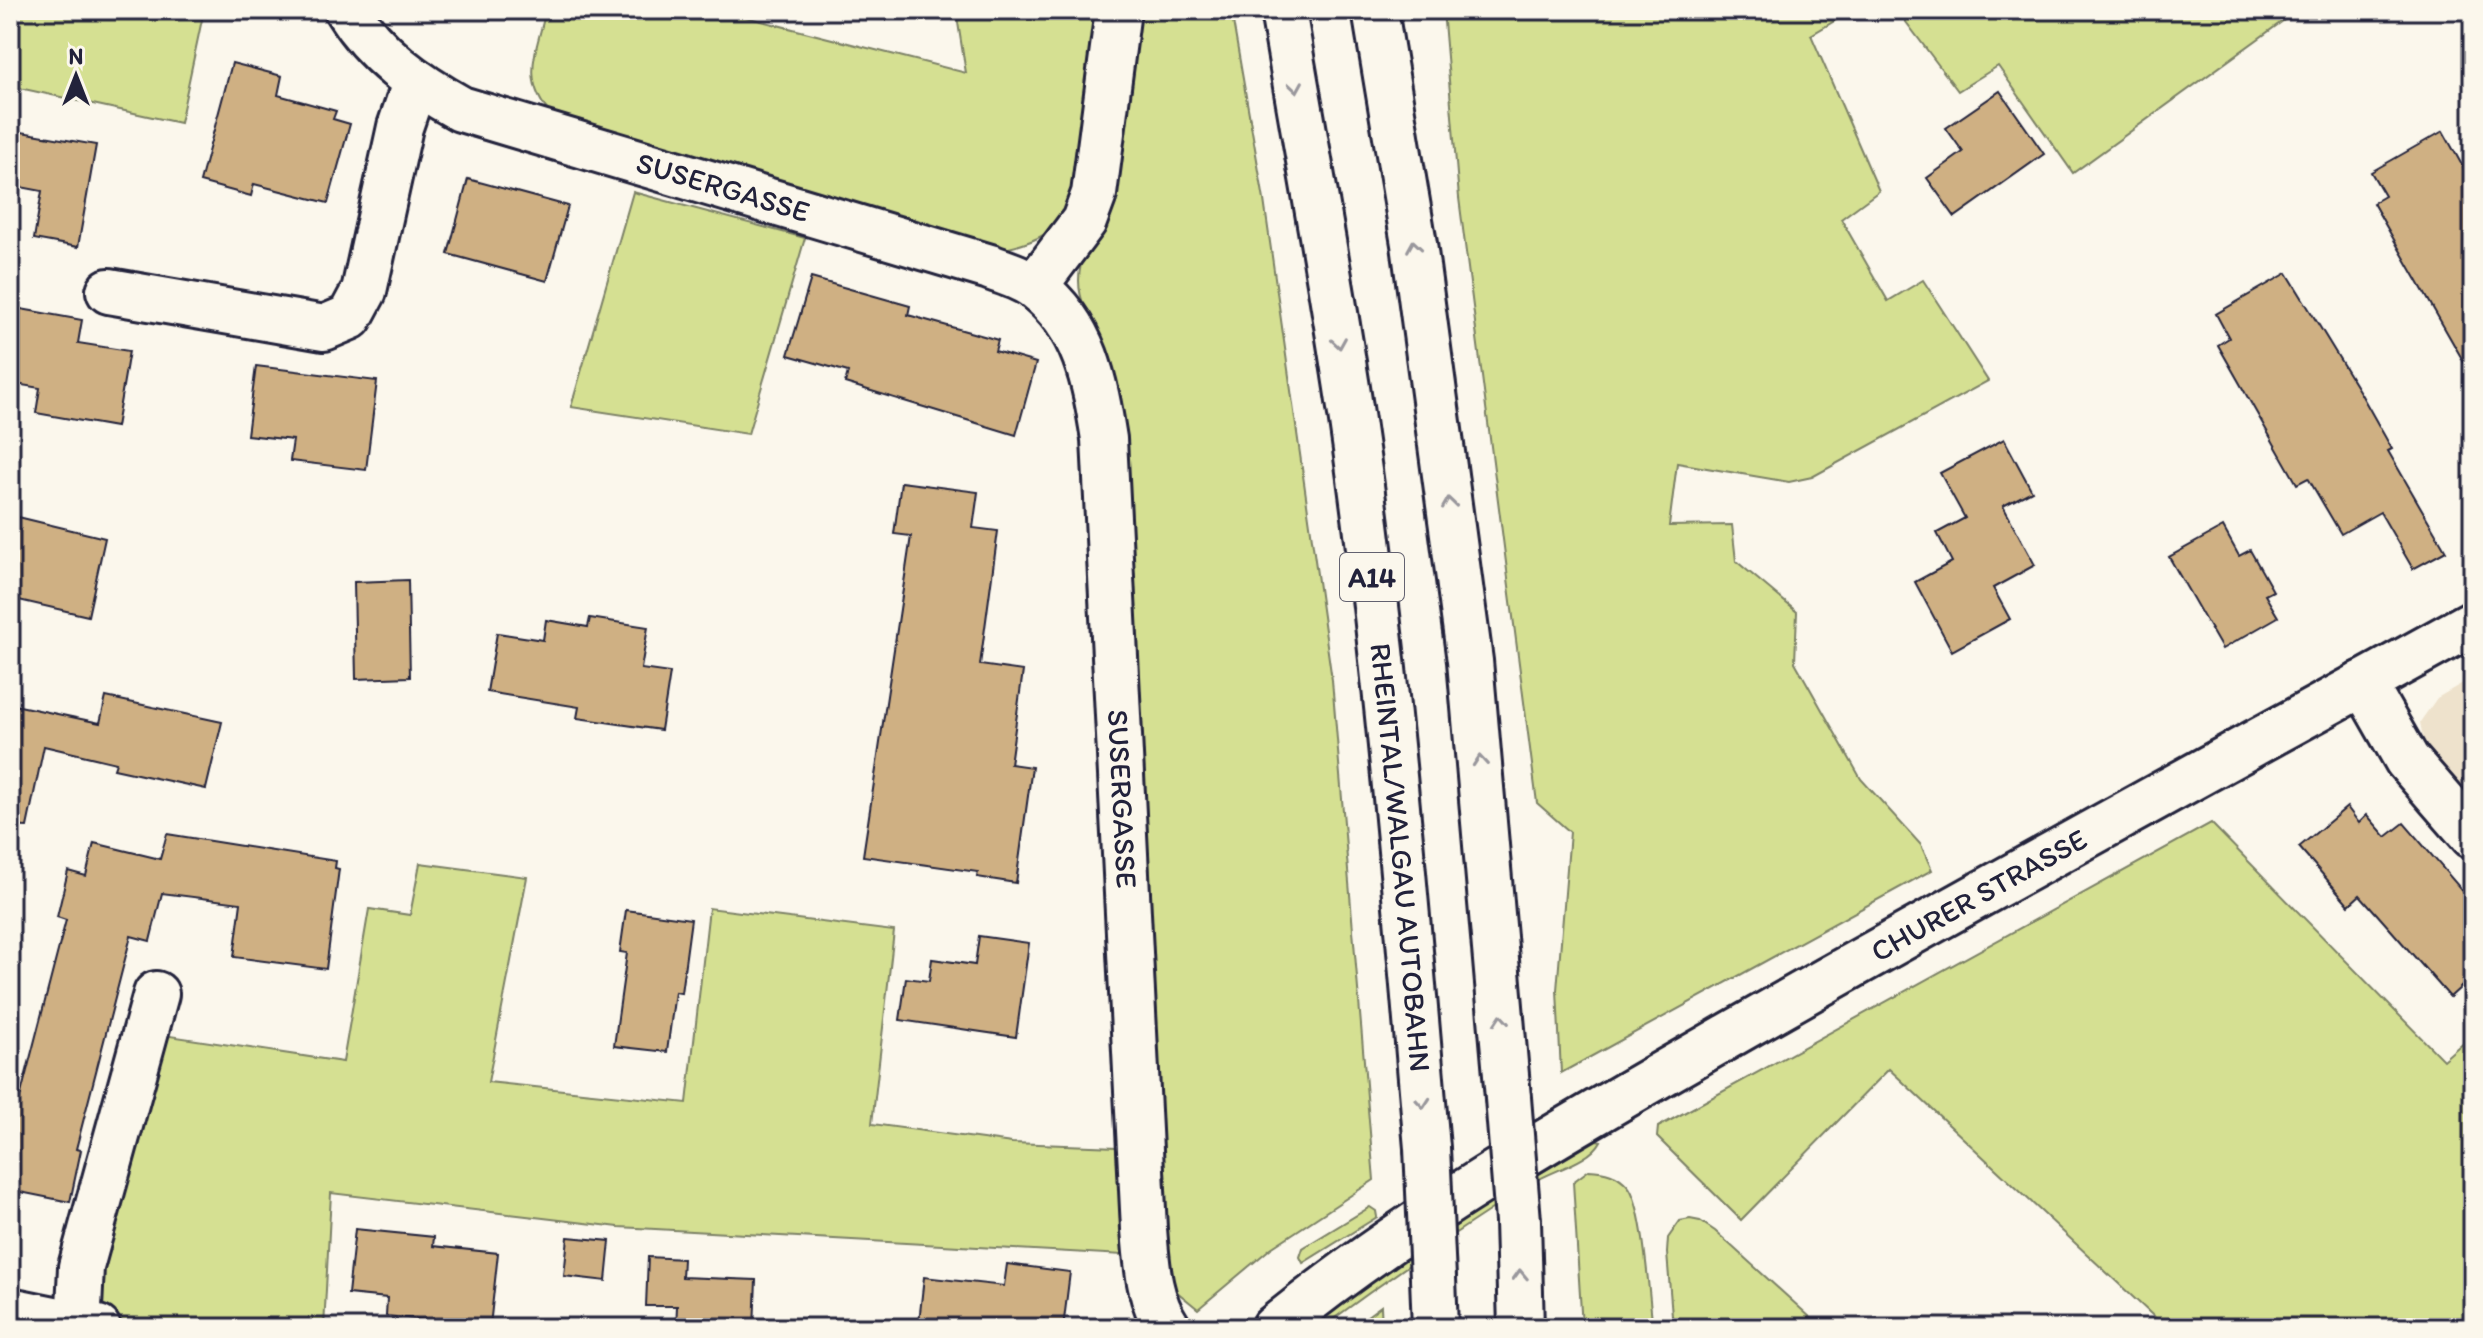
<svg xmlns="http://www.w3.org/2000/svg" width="2483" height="1338" font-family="Itim,sans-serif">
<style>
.built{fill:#eee2cc}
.green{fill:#d5e092;stroke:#7c8166;stroke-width:2}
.building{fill:#cfb083;stroke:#22223b;stroke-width:2}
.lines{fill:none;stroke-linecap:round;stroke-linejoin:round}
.minor-casing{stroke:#22223b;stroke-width:50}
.major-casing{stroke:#22223b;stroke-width:50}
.highway-casing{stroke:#22223b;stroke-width:50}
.minor{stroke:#fbf7ec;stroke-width:44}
.major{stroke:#fbf7ec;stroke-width:44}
.highway{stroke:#fbf7ec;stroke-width:44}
.highway-bridge-casing{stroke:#22223b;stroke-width:50;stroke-linecap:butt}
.highway-bridge{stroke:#fbf7ec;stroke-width:44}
.oneway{stroke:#99979c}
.labels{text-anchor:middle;stroke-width:8;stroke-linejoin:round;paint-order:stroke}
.shield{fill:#fbf7ec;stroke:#636270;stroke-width:2}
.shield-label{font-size:28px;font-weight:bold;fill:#22223b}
.street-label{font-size:30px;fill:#22223b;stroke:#fbf7ec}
</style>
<rect width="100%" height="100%" fill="#fbf7ec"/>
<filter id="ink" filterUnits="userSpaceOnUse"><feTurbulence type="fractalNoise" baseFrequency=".0125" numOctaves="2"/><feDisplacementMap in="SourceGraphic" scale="16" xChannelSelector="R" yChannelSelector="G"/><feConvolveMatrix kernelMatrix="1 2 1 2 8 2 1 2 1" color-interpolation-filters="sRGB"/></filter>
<g filter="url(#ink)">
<path class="built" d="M2473 677V811L2427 759 2420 722 2437 698Z"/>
<g class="green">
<path d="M10 10H204L180 123 10 86Z"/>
<path d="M546 10H718L966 73 956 10H1105C1098 62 1094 177 1064 217 1050 236 1026 244 1005 249L553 117C520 81 536 53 546 10Z"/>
<path d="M1133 10H1231L1264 200 1332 680 1374 1180 1271 1248 1198 1309 1171 1287 1166 1277 1100 341C1084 309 1070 285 1086 250Z"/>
<path d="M1443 10H1853L1811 35 1879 191 1841 219 1888 301 1923 280 1988 381 1812 477 1789 482 1677 463 1669 526 1732 525 1736 561 1797 612 1795 662 1861 779 1921 845 1932 870 1561 1073 1557 990 1570 832 1537 803 1459 198Z"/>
<path d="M1897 10H2298L2073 173 1998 66 1958 91Z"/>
<path d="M633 192 805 238 748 434 571 407Z"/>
<path d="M2211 823 2443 1060 2473 1034V1328H2166L1889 1069 1741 1220 1657 1137 1658 1127 1671 1120Z"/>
<path d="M420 863 527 877 488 1082 687 1103 709 908 894 931 872 1124 1012 1143 1117 1147 1123 1255 619 1227 331 1193 324 1328H130C100 1320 100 1317 92 1288L157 1034 343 1062 369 909 410 915Z"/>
<path d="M1597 1140 1601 1141C1590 1162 1553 1170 1534 1182 1461 1228 1390 1277 1321 1328H1308L1453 1224Z"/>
<path d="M1589 1170C1604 1171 1617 1173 1628 1186 1644 1205 1649 1300 1653 1328H1582L1573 1182Z"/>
<path d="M1370 1207 1376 1211 1377 1217 1303 1263 1300 1257 1303 1248Z"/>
<path d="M1690 1219 1700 1221 1715 1231 1822 1328H1673L1667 1253 1668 1238 1680 1221Z"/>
<path d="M1381 1306 1382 1328H1351Z"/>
</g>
<g class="building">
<path d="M232 63 282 76 278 95 336 111 333 119 350 124 328 203 254 184 251 196 200 182Z"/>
<path d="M2000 91 2044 154 1955 217 1927 178 1963 152 1946 128Z"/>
<path d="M10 130 96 145 78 247 34 239 42 191 10 185Z"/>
<path d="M2443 131 2473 185V378L2373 203 2385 196 2371 172Z"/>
<path d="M468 179 568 206 547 281 448 254Z"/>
<path d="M2287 273 2361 394 2392 449 2388 451 2446 551 2413 569 2380 512 2341 534 2308 478 2297 484 2218 345 2229 338 2216 314Z"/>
<path d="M811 278 910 306 908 315 998 340 995 351 1036 363 1016 435 845 383 848 372 788 355Z"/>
<path d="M10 307 82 320 78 343 129 351 116 427 36 413 40 388 10 383Z"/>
<path d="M256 366 377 381 366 470 290 461 293 440 247 435Z"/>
<path d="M2004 439 2032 491 2003 506 2035 565 1993 588 2010 619 1952 651 1915 582 1952 562 1937 533 1965 518 1940 473Z"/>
<path d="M901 482 978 492 973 528 998 531 980 665 1023 671 1010 764 1032 767 1016 883 977 877 978 872 863 856 911 536 894 534Z"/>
<path d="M10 515 105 538 88 616 10 598Z"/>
<path d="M2223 527 2239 556 2250 550 2273 591 2265 595 2278 617 2222 649 2169 557Z"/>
<path d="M408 580 410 677 356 679 354 582Z"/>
<path d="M590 618 648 627 641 669 670 673 661 730 577 718 579 707 487 692 497 633 543 640 546 620 588 627Z"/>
<path d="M106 697 222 722 206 789 114 769 116 763 44 746 27 827 10 826V704L100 723Z"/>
<path d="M2347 807 2359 823 2367 815 2386 837 2404 823 2473 903V976L2450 997 2360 895 2349 905 2299 847Z"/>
<path d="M167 834 336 861 335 868 339 869 326 969 234 957 241 903 162 893 150 941 131 936 76 1149 81 1150 70 1202 10 1190V1112L16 1113 66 920 57 917 68 871 86 876 94 843 160 859Z"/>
<path d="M626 910 691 919 681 993 675 992 667 1052 614 1046 627 953 620 952Z"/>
<path d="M979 936 1029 943 1016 1037 900 1020 906 978 929 981 932 959 975 965Z"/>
<path d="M355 1229 434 1237 433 1246 498 1253 490 1326 386 1316 387 1298 348 1294Z"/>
<path d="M568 1237 610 1241 606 1281 564 1276Z"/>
<path d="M648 1257 683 1259 682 1277 756 1280 754 1328H676L677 1306H646Z"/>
<path d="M1007 1264 1070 1272 1063 1328H970L919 1322 924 1277 1004 1286Z"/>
</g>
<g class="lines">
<g class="minor-casing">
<g id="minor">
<path id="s1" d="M347 10C375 55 416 84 461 109L990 267C1005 273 1024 278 1036 288 1085 326 1095 382 1104 439L1144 1229C1147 1264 1148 1298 1168 1328"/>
<path d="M1035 286 1084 221 1094 194 1118 10"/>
<path d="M109 291 324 328 350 317 364 291 400 127 415 83"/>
<path d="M2363 683 2407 760 2473 836"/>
<path d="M10 1310 98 1328"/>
<path d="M78 1328 81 1267 156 994"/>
</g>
</g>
<g class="major-casing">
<g id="major">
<path id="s2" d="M1274 1328C1420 1209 1587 1117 1751 1023 1990 887 2232 756 2473 623"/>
</g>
</g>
<g class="highway-casing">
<g id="highway">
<path id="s3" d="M1283 10C1306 147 1332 284 1352 421 1387 662 1406 905 1427 1148"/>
<path d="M1375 10 1414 244 1470 661 1508 1098"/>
<path d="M1518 1221 1521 1328"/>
<path d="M1433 1278 1435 1328"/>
</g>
</g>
<use href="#minor" class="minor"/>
<use href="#major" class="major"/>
<use href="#highway" class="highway"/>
<g class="highway-bridge-casing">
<g id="highway-bridge">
<path d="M1508 1098 1518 1221"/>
<path d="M1427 1148 1433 1278"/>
</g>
</g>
<use href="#highway-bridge" class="highway-bridge"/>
</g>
<defs><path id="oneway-chevron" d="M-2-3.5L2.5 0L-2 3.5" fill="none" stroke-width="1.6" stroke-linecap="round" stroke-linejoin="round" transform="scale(2)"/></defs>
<g class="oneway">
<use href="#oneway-chevron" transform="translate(1296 87) rotate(81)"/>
<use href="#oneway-chevron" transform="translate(1414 246) rotate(-99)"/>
<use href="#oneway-chevron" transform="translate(1339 343) rotate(81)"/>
<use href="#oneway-chevron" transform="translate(1449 503) rotate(-98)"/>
<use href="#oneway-chevron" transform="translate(1480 761) rotate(-95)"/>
<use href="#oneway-chevron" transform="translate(1501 1020) rotate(-95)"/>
<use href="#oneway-chevron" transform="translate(1423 1103) rotate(85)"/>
<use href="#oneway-chevron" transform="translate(1520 1275) rotate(-92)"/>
</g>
</g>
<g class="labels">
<rect class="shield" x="1340" y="553" width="64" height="48" rx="6"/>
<g class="shield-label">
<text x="1372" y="587">A14</text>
</g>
<g class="street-label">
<text dy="10" stroke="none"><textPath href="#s1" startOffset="426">SUSERGASSE</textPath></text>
<text dy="10" stroke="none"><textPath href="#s1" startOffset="1286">SUSERGASSE</textPath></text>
<text dy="10" stroke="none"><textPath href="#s3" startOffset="856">RHEINTAL/WALGAU AUTOBAHN</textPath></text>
<text dy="10" stroke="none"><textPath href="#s2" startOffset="828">CHURER STRASSE</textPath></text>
</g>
</g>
<rect width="2483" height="1338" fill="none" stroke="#fbf7ec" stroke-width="40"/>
<rect x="20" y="20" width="2443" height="1298" fill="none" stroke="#22223b" stroke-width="3" filter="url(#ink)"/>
<g transform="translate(76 76)" stroke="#fbf7ec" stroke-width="6" paint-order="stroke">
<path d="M0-6L14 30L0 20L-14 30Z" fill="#22223b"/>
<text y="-12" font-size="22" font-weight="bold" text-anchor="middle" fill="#22223b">N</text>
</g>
</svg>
